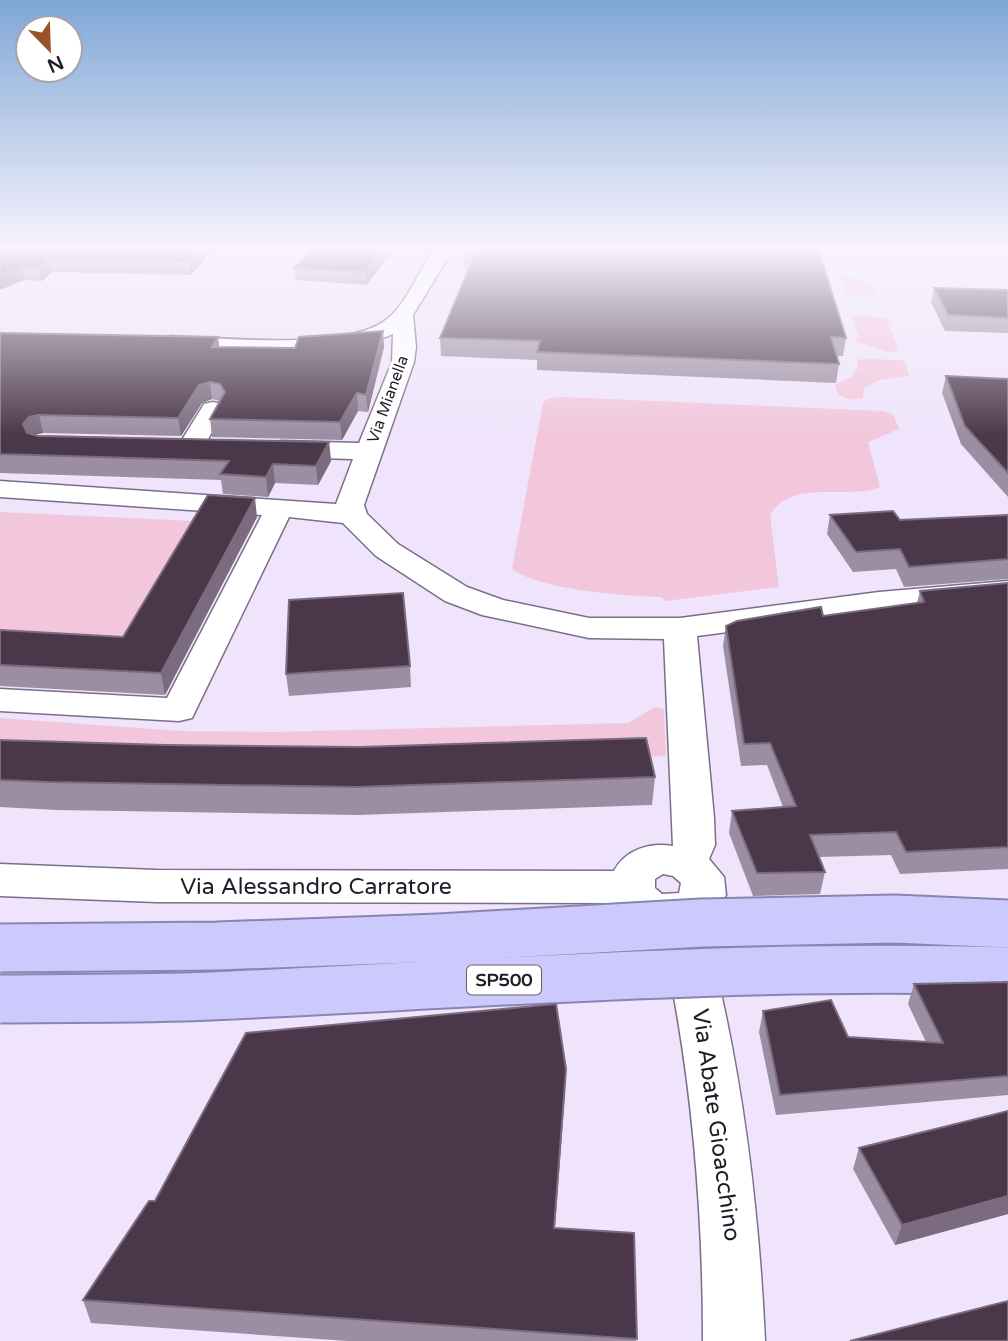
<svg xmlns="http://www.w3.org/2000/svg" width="1008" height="1341" font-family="'Varela Round',sans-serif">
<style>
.green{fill:#f2c7dc}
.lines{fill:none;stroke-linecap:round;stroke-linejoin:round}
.minor-casing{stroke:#7b6e88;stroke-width:3}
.minor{fill:#fff;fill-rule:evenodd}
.trunk-bridge-casing{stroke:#8885b1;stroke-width:51;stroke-linecap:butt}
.trunk-bridge{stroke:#cccafc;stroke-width:47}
.wall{fill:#9c8ea2}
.shaded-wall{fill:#7c6b7f}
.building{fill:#4a374a;stroke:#7c6b7f;stroke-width:2}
.labels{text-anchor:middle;stroke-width:7;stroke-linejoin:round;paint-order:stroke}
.far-street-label{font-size:16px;fill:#211c27;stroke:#fff}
.shield{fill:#fff;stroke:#646068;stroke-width:2}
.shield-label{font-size:18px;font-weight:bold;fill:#211c27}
.near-street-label{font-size:23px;fill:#211c27;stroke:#fff}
</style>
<rect width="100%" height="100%" fill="#efe4fb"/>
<g class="green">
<path d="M840 275 871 283 877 295H847Z"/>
<path d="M855 315 886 318 899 351 888 352 854 341 858 335 852 317Z"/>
<path d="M862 359 901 360 905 362 909 376 879 380 864 388 863 398 852 400 838 395 835 385 851 377 858 368 857 361Z"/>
<path d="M561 397 883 411 893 414 899 429 868 442 880 487C848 501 792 477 770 515L779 587 666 601 661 597C625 596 541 590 512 569L543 403 547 399Z"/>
<path d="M0 512 194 521 115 653 0 645Z"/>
<path d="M655 707 664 709 666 756 477 765 0 763V718L181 731 273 732 628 723Z"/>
</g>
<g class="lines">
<g class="minor-casing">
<g id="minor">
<path d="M435 248H454L413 315 416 347 414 362 364 505 367 514 398 544 467 587 503 600 589 618H680L879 592 1008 581V601L879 612 697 636 714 818 715 845 709 859 724 877 726 895C721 903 717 912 709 917 682 934 635 932 617 903L156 902 0 896V864L156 870 614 871C625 850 649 842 673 846L664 639 589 638 482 615 445 601 376 556 343 523 289 517 192 718 179 721 0 711V689L167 698 262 515 0 497V481L336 504 353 459 281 457 272 455 268 449 272 443 281 441 359 443 392 362 393 334C329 363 240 352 171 350L163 348 160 343 163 338 171 336C222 338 341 350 383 322 407 306 418 270 435 248ZM663 874 673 876 681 883 679 893 662 894 655 888V879Z"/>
<path d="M213 402 222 404 225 409 203 448 199 454 190 456 181 454 177 448 201 409 204 404Z"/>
<path d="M688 932 704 937 711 950C743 1079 759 1208 765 1341H703C703 1209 692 1080 665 950L672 937Z"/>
</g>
</g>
<use href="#minor" class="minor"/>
<g class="trunk-bridge-casing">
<g id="trunk-bridge">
<path d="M0 948 217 946 438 938 701 923 895 919 1008 924"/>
<path d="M0 999C70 998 141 999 211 996 477 984 742 963 1008 971"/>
</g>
</g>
<use href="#trunk-bridge" class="trunk-bridge"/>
</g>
<g class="wall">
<path d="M0 248H214L191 275 52 272 42 281 24 280Z"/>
<path d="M396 248 366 285 296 280 294 268Z"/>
<path d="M465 248 846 338 843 356H837L839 364 836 383 537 370V360L441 356 440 338 469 267H464V250Z"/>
<path d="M934 288 1008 290V333L945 331 931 302Z"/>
<path d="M0 333 218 337 219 347 295 348 384 347 368 412 358 411 342 440 212 437 210 419 220 401 212 399 202 403 181 436 43 433 35 435 329 442 331 461 318 485 275 483 268 497 223 494 221 480 0 473Z"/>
<path d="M946 376 1008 379V497L961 444 942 393Z"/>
<path d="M830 515 900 520 1008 515V579L904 587 896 569 853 572 827 534Z"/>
<path d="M257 517 165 695 0 686V630L123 637Z"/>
<path d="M1008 583V869L900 874 891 855 819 857 825 872 820 894 753 896 729 833 732 811 783 807 767 765 741 766 723 646 726 626 823 616 917 603 920 591Z"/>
<path d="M410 666 411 687 289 696 286 674Z"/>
<path d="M0 740 655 777 652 805 358 815 57 810 0 807Z"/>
<path d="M1008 982V1095L776 1115 759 1032 763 1011 848 1037 926 1042 908 1004 914 984Z"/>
<path d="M565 1092 555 1228 634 1233 636 1341H348L91 1323 83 1300 155 1201Z"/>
<path d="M1008 1111V1214L895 1245 853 1169 859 1148Z"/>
</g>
<g class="shaded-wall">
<path d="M201 248H214L191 275 189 262Z"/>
<path d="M386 248H396L366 285 365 272Z"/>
<path d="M49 259 52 272 42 281 39 267Z"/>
<path d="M21 267 24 280 0 290V275Z"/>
<path d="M383 331 384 347 368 412 366 395Z"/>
<path d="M218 337 220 354 212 347Z"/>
<path d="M210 382 212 399 202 403 181 436 178 418 199 385Z"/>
<path d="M357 393 358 411 342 440 340 422Z"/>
<path d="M39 415 43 433 33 435 28 443 23 424 29 417Z"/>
<path d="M329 442 331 461 318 485 316 466Z"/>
<path d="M273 464 275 483 268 497 266 477Z"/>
<path d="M255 498 257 517 165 695 161 673Z"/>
<path d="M566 1069 565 1092 553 1250 554 1228Z"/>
<path d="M1008 1196V1214L895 1245 902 1225Z"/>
</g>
<g class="building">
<path d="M0 248H201L189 262 49 259 39 267H21L0 275Z"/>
<path d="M314 248H386L365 272 294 268Z"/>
<path d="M465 248H818L846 338 831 337 839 364 537 352 540 341 440 338 476 251 464 250Z"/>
<path d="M934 288 1008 290V318L948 315Z"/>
<path d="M383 331 366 395 357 393 340 422 210 419 225 392 220 384 210 382 199 385 178 418 39 415 29 417 23 424 27 433 38 436 329 442 316 466 273 464 266 477 220 474 229 461 0 454V333L218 337 212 347 295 348 299 337Z"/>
<path d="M946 376 1008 379V473L965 426Z"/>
<path d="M208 495 255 498 161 673 0 665V630L123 637Z"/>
<path d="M893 511 900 520 1008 515V559L909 567 900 549 856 552 830 515Z"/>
<path d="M1008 583V847L906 852 896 832 810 835 825 872 757 873 732 811 796 806 770 743 744 744 726 626 737 621 821 607 823 616 924 602 920 591Z"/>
<path d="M403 593 410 666 286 674 289 600Z"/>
<path d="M646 738 655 777 355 787 49 782 0 780V740L166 745 359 747Z"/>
<path d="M1008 982V1076L780 1095 763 1011 831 1000 848 1037 943 1043 914 984Z"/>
<path d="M556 1004 566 1069 554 1228 634 1233 637 1339 83 1300 149 1201H155L246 1033Z"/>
<path d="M1008 1111V1196L902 1225 859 1148Z"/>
<path d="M1008 1301V1341H850Z"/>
</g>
<linearGradient id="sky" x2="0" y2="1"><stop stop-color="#7fa7d6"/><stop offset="0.57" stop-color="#f8f3fd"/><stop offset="1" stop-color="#f8f3fd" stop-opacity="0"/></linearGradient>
<rect width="1008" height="436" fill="url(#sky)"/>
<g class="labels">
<g class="far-street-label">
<text transform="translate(387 399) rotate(-70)" y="6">Via Mianella</text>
</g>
<rect class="shield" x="467" y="965.5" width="74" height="29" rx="5"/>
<g class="shield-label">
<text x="504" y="986">SP500</text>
</g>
<g class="near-street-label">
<text x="316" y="894">Via Alessandro Carratore</text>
<text transform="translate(717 1125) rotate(82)" y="8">Via Abate Gioacchino</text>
</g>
</g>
<g transform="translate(49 49) rotate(157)"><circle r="33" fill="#ffffff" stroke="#a6a4a9" stroke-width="2"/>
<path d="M0-5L12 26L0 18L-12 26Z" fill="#99532b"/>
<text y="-10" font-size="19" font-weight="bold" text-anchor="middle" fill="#211c27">N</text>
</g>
</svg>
